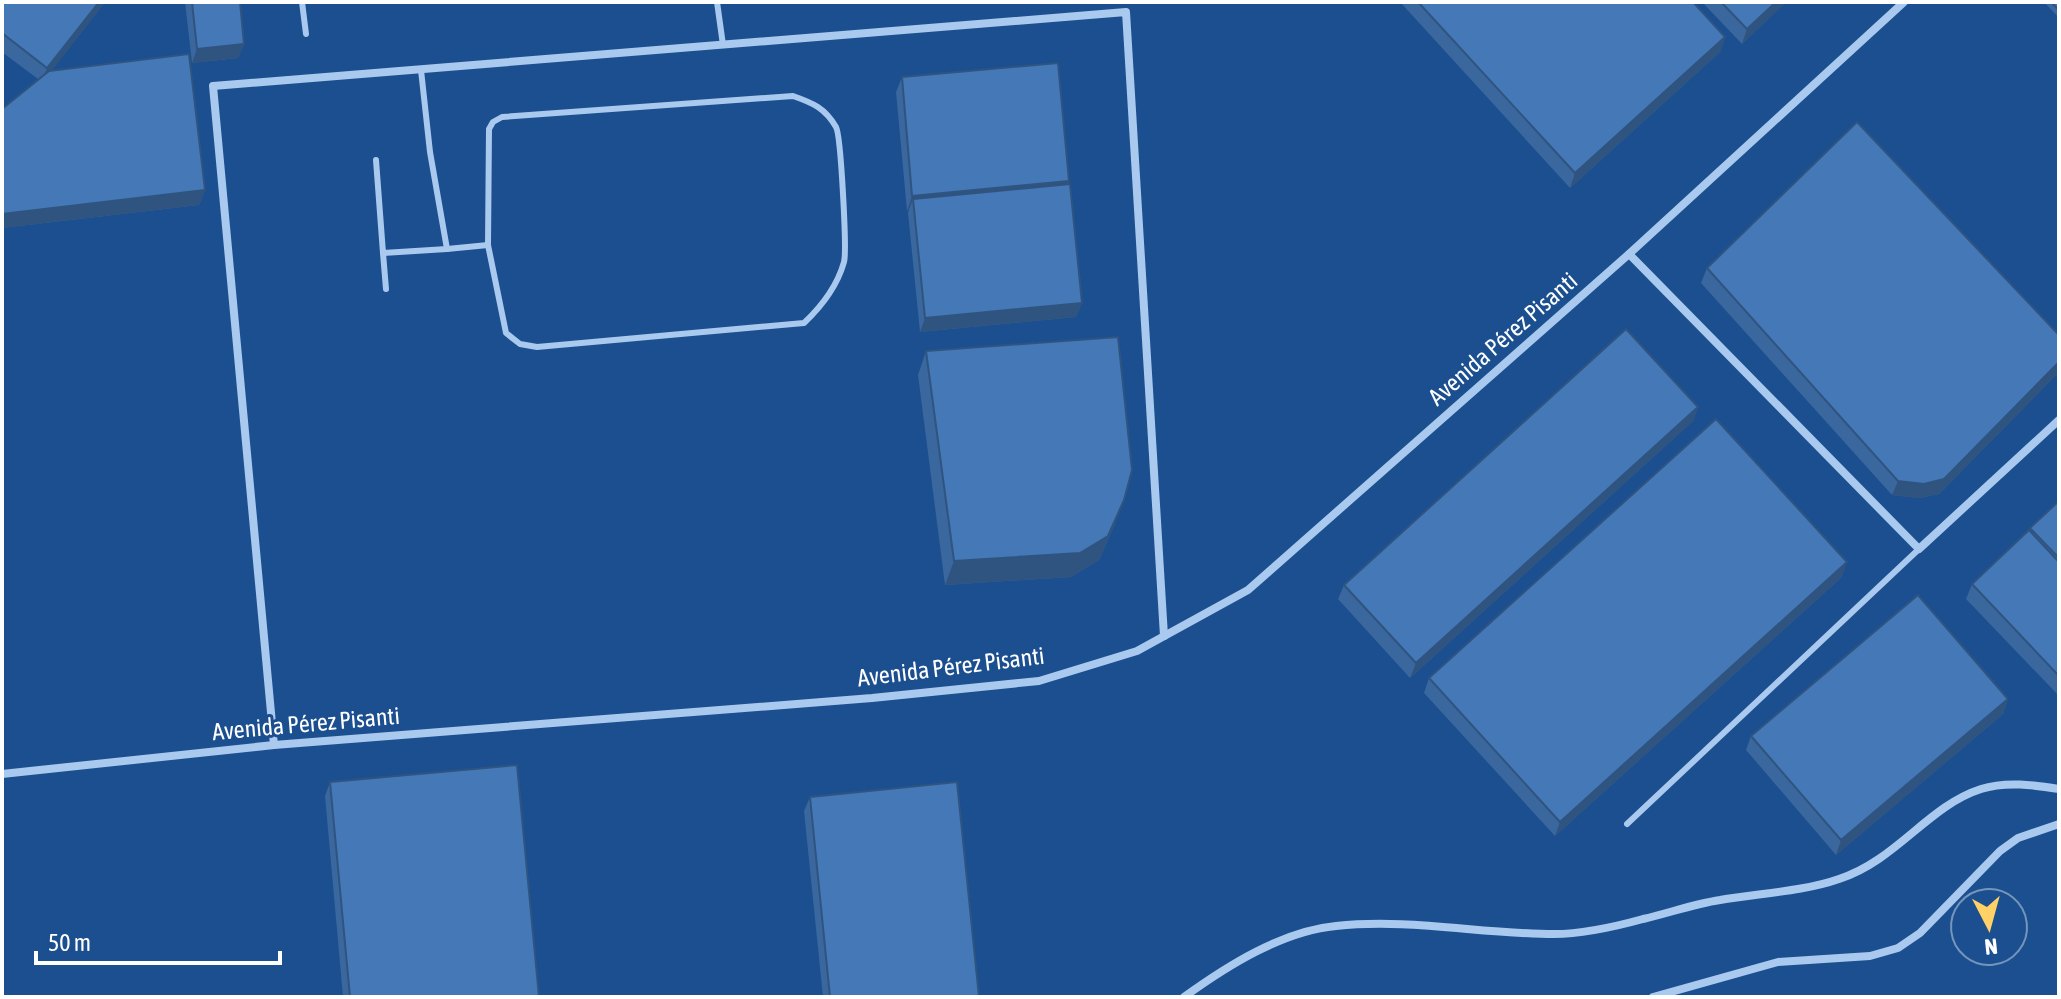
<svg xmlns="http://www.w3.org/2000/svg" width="2061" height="999" font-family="'Asap Condensed',sans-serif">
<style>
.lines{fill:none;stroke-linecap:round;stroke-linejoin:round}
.lane{stroke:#a9c9ee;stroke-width:6}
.street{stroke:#a9c9ee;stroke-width:8}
.wall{fill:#3a679d}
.shaded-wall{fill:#305480}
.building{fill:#4478b7;stroke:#305480;stroke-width:2}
.labels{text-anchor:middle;stroke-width:6;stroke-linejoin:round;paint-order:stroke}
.street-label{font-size:24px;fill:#fff;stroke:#1b4f8f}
</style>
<rect width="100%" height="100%" fill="#1b4f8f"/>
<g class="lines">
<g class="lane">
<path d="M302 2 306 34"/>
<path d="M717 2 723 45"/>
<path d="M421 70 430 152 447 249 488 245"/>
<path d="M793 96C813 103 825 108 836 127 841 136 847 251 844 262 837 287 822 306 804 323L537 347 520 344 506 333 488 245 489 129 493 122 502 117Z"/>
<path d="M376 160 383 253 447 249"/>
<path d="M383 253 386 289"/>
<path d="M1627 824 1919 549"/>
</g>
<g class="street">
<path d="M1629 254 1919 549 2059 420"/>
<path d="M274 745 213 86 1126 12 1164 636"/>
<path d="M2 774 274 745 872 698 1039 681 1137 651 1248 590 1629 254 1904 2"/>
<path d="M1184 997C1227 966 1282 931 1336 926 1408 918 1482 934 1554 934 1584 934 1614 927 1643 919 1669 913 1694 904 1720 900 1758 893 1802 892 1839 879 1897 860 1928 806 1981 789 2006 781 2034 785 2059 789"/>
<path d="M1653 997 1778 962 1870 956 1898 948 1920 933 2000 851 2018 838 2059 824"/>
</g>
</g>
<g class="wall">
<path d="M2 2H105L52 70 205 190 199 205 2 228V109L38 79 2 52Z"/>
<path d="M185 2H240L244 44 238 58 192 63Z"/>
<path d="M1400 2H1693L1725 37 1720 52 1570 188Z"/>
<path d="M1702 2H1786L1742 44Z"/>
<path d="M2044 2H2059V18Z"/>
<path d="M902 77 1069 181 1068 185 1082 303 1076 317 920 332 908 213 909 210 907 211 896 92Z"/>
<path d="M1707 268 2059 335V372L1939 494 1919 498 1892 495 1701 283Z"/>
<path d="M926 351 1115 524 1099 560 1071 577 945 585 918 375Z"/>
<path d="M1698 407 1693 421 1410 678 1338 599 1344 585Z"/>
<path d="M2059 501V696L1966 599 1972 584Z"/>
<path d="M1842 577 1555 836 1424 693 1429 678Z"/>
<path d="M2008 699 2003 714 1836 855 1746 750 1751 736Z"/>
<path d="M330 782 539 997H343L325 796Z"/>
<path d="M810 797 979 997H823L804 811Z"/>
</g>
<g class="shaded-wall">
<path d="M99 2H105L42 83 47 68Z"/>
<path d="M1776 2H1786L1742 44 1747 29Z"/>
<path d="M1725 37 1720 52 1570 188 1575 173Z"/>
<path d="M244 44 238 58 192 63 197 49Z"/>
<path d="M1069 181 1064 196 913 199 909 210 907 211 912 196Z"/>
<path d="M205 190 199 205 2 228V214Z"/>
<path d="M1082 303 1076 317 920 332 925 318Z"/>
<path d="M2059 362V372L1939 494 1919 498 1892 495 1898 481Z"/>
<path d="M1698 407 1693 421 1410 678 1416 663Z"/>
<path d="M1124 500 1115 524 1099 560 1071 577 945 585 954 561Z"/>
<path d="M1847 562 1842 577 1555 836 1560 822Z"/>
<path d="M2008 699 2003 714 1836 855 1841 840Z"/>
</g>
<g class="building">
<path d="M2 2H99L47 68 2 33Z"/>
<path d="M192 2H240L244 44 197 49Z"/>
<path d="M1418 2H1693L1725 37 1575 173Z"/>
<path d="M1721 2H1776L1747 29Z"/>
<path d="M2051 2H2059V10Z"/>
<path d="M189 54 205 190 2 214V109L49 71Z"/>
<path d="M1058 63 1069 181 912 196 902 77Z"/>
<path d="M1857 122 2059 335V362L1944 479 1924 484 1898 481 1707 268Z"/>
<path d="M1070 184 1082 303 925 318 913 199Z"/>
<path d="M1626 329 1698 407 1416 663 1344 585Z"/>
<path d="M1118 337 1132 470 1124 500 1108 536 1080 553 954 561 926 351Z"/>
<path d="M1716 419 1847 562 1560 822 1429 678Z"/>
<path d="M2059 501V558L2030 528Z"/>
<path d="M2029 530 2059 562V676L1972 584Z"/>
<path d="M1918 595 2008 699 1841 840 1751 736Z"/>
<path d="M517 765 539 997H350L330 782Z"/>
<path d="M957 782 979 997H830L810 797Z"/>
</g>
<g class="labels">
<g class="street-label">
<text transform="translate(1503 339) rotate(-41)" y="8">Avenida Pérez Pisanti</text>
<text transform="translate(951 667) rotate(-7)" y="8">Avenida Pérez Pisanti</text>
<text transform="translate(306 724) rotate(-5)" y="8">Avenida Pérez Pisanti</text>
</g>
</g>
<rect width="2061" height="999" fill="none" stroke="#ffffff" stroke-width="8"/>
<g transform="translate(1989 927) rotate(174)"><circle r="38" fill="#1b4f8f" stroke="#7695bc" stroke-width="2"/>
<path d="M0-6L14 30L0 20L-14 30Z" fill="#ffd166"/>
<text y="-12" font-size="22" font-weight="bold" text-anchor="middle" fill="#ffffff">N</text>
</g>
<path d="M36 951v12h244v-12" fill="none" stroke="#ffffff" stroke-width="4"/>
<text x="48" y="951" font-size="24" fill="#ffffff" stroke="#1b4f8f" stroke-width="6" paint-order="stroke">50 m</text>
</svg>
